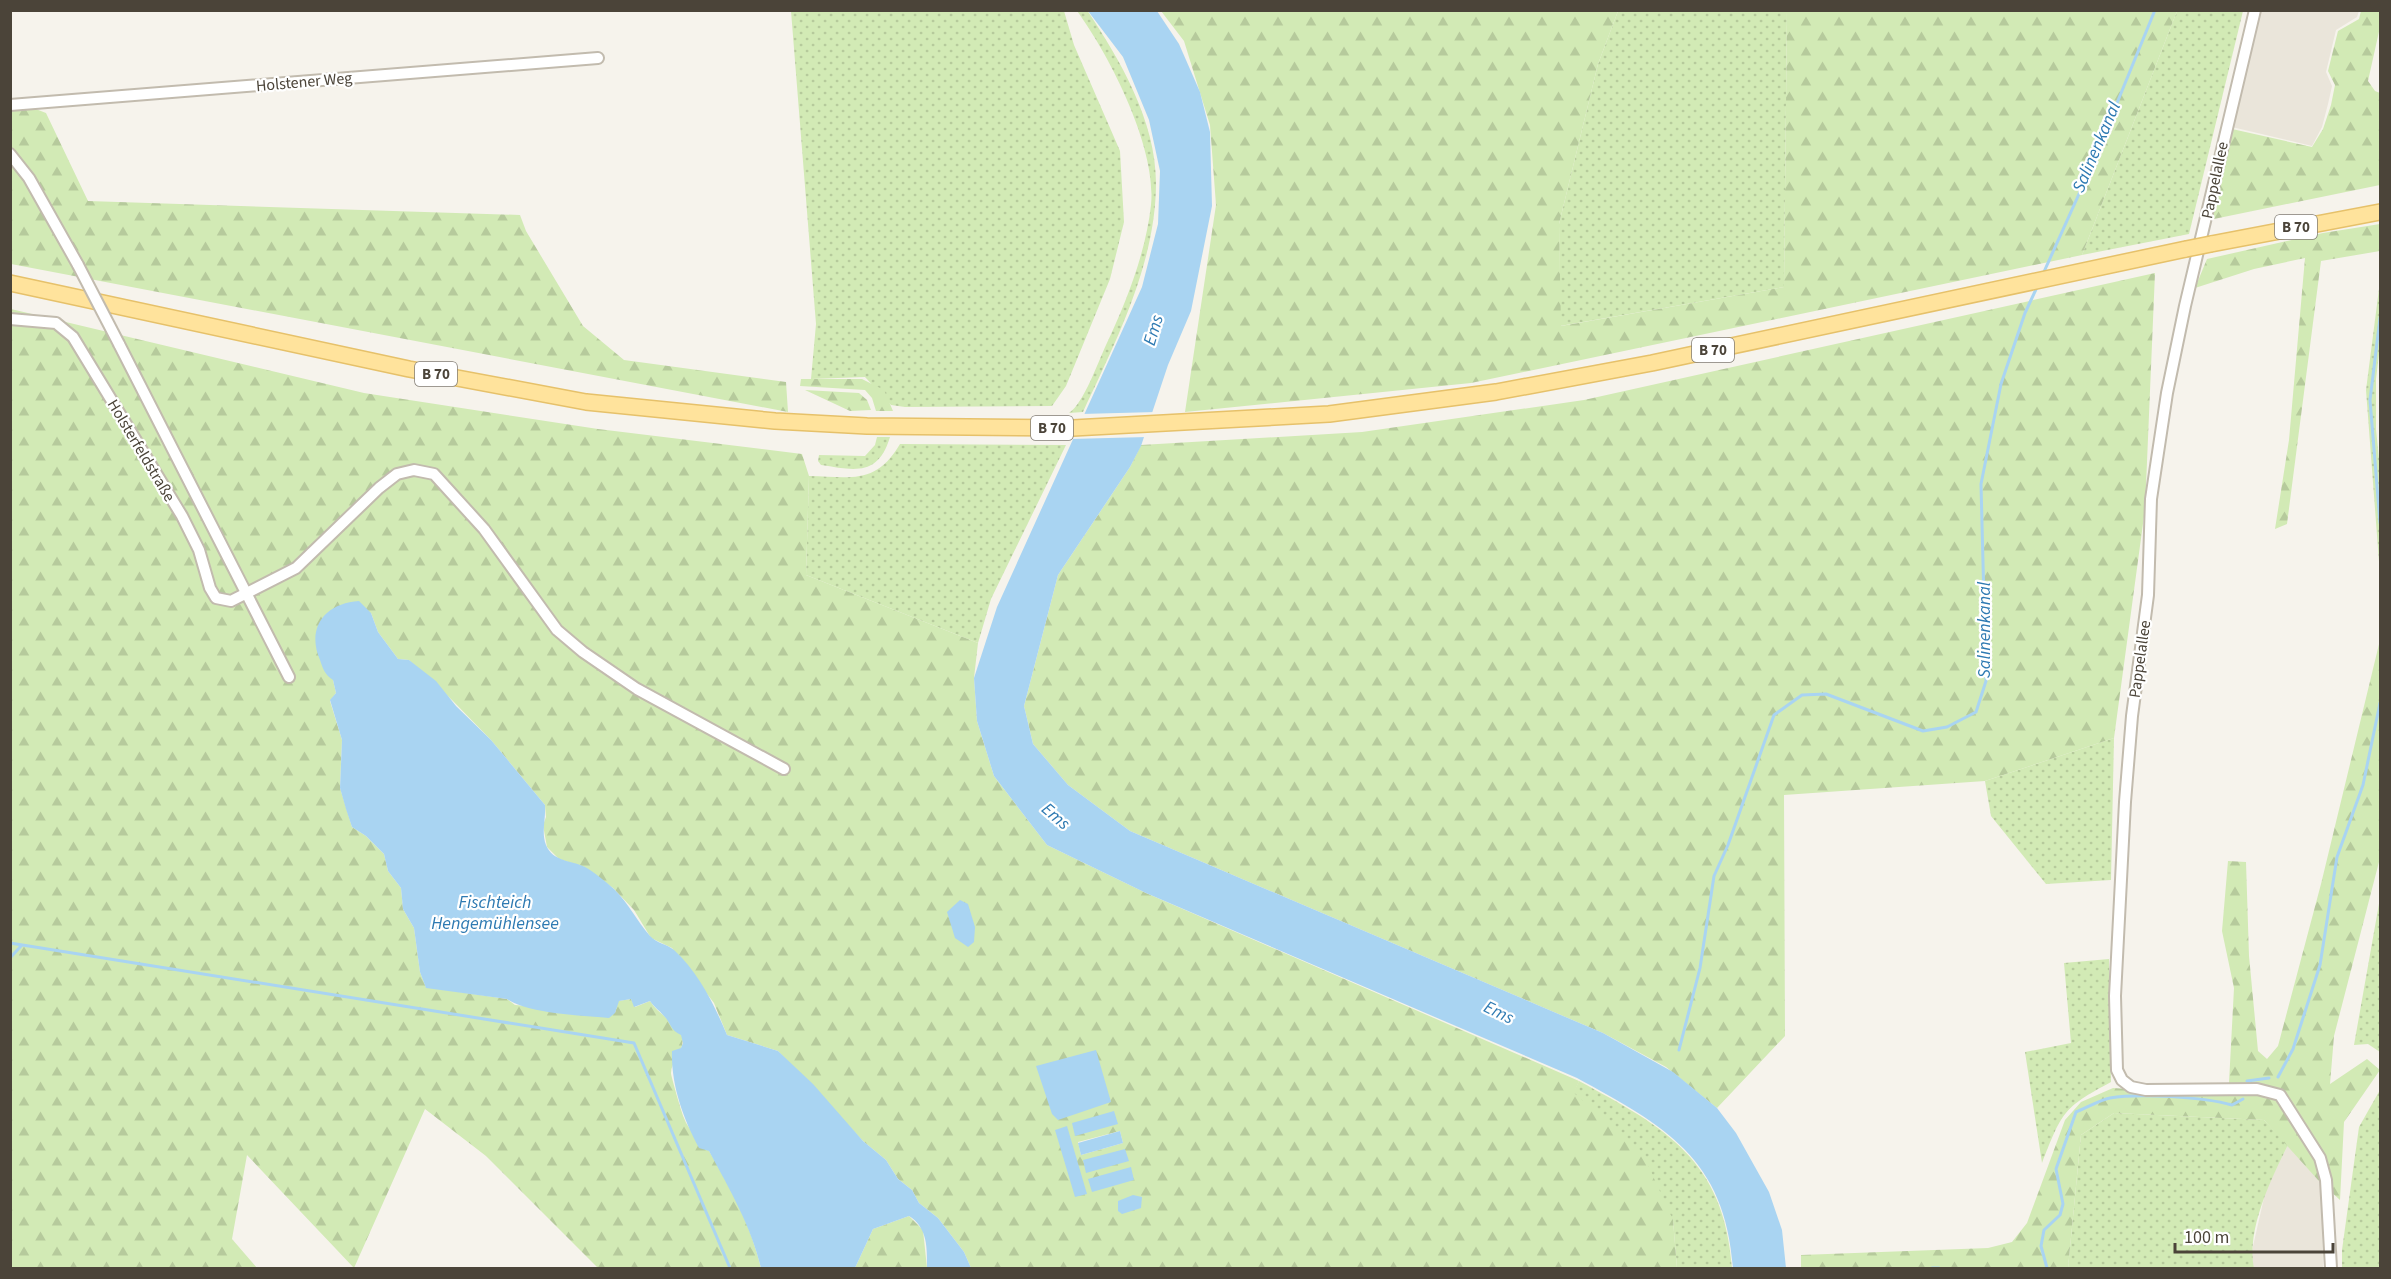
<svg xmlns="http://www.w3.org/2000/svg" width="2391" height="1279" font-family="'Source Sans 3',sans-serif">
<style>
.residential{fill:#eae5da}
.grass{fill:url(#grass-dots)}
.forest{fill:url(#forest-firs);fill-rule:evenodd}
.water{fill:#a9d4f2}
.pier{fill:#f6f3ec}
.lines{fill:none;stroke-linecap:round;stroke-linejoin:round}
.stream{stroke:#a9d4f2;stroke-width:3}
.minor-casing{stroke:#c2bbae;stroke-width:14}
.primary-casing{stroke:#e6c16a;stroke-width:18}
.minor{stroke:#fff;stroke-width:10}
.primary{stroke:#ffe39c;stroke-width:15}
.minor-bridge-casing{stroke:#c2bbae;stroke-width:14;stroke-linecap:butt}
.primary-bridge-casing{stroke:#e6c16a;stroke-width:18;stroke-linecap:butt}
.minor-bridge{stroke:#fff;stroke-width:10}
.primary-bridge{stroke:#ffe39c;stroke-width:15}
.labels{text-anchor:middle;stroke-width:4.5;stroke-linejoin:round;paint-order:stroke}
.shield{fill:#fff;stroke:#817c74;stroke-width:1.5}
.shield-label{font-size:15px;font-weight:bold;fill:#4b4439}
.street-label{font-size:16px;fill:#4b4439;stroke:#fff}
.water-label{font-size:18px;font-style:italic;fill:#2e7ab2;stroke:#fff}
</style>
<defs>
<pattern id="grass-dots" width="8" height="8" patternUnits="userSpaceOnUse" patternTransform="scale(1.5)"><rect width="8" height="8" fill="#d2eab5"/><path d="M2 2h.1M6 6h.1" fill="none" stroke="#b6ca9c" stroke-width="1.8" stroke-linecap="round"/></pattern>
<pattern id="forest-firs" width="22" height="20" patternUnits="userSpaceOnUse" patternTransform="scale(1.5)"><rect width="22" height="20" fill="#d2eab5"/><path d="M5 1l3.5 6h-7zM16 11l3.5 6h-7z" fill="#b6ca9c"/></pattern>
</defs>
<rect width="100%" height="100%" fill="#f6f3ec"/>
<g class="residential">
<path d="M2257 11H2359L2357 17 2336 30 2326 72 2332 86 2328 104 2322 127 2312 146 2232 127Z"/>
<path d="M2288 1145 2322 1184 2323 1268H2254L2251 1255 2266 1189Z"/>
</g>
<g class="grass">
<path d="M1087 10C1120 60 1156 121 1156 183 1156 263 1116 341 1083 412L1069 413C1084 403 1098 362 1106 345 1126 303 1146 252 1151 205 1157 148 1110 56 1077 11Z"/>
<path d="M791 11H1064L1074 45 1120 151 1124 222 1110 279 1066 386 1052 406 905 407 891 405 865 377 811 379 816 324Z"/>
<path d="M1618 11H1787L1784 287 1560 326 1559 224 1598 64Z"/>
<path d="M2177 11H2243L2189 234 2082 255Z"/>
<path d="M2380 281V346L2376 379V429L2380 468V575L2366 390Z"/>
<path d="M877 437H890C878 477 854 470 821 465L818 461 819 455 865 456 875 445Z"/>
<path d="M900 444 1066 445 991 599 978 643 806 575 809 476C851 477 876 485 900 444Z"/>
<path d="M2114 738 2111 880 2046 884 1991 816 1985 781Z"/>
<path d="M2380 898V1052L2368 1044 2354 1045Z"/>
<path d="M2109 959 2111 1082C2062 1108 2062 1113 2042 1163L2025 1052 2071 1043 2064 963Z"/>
<path d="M1579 1081C1666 1128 1724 1160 1732 1268H1677L1673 1220 1573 1093Z"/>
<path d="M2380 1090V1268H2342V1250L2359 1127Z"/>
<path d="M2114 1113 2264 1120 2288 1145C2271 1179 2246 1230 2254 1268H2068L2081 1135Z"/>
</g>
<g class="forest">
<path d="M1161 11H1618L1598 64 1559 224 1561 326 1784 287 1787 11H2177L2082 255 1471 383 1185 412 1216 205 1210 125 1184 41Z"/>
<path d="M2361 11H2380V27L2368 81 2375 91 2380 93V185L2209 220 2232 129 2312 147 2323 129 2331 105 2335 85 2328 71 2338 31 2359 19Z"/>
<path d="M10 99 46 113 88 201 520 215 526 231 583 326 624 360 786 382 788 412 11 264Z"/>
<path d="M2380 224V251L2321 261 2287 524 2275 529 2289 440 2305 258 2254 269 2195 288 2207 259 2323 233Z"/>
<path d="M2155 273 2145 509 2114 738 1985 781 1784 795 1785 1036 1717 1108 1666 1067 1603 1033 1130 831 1068 785 1033 744 1024 706 1058 575 1130 467 1141 445 1362 432 1584 400Z"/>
<path d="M11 309 364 393 598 429 802 454 809 476 806 575 978 643 974 678 977 721 994 776 1047 845 1146 893 1579 1081 1574 1093 1642 1152 1673 1220 1677 1268H971L964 1252 938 1218 919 1203 912 1190 898 1179 886 1160 863 1141 778 1051 727 1035 714 1003 672 948 651 938 634 910 613 888 584 867 559 859 547 847 543 825 546 817 545 805 491 740 452 700 409 660 398 659 378 632 371 613 333 680 336 693 330 701 342 740 340 788 352 827 366 836 384 854 388 871 401 888 403 909 414 928 420 972 426 987 507 999 515 1005 615 1013 618 1001 631 999 635 1007 650 1001C658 1014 673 1020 681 1034 688 1048 671 1060 671 1073 671 1076 682 1114 684 1118 688 1130 701 1140 709 1151 732 1187 751 1227 761 1268H598L486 1156 425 1109 354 1268 247 1155 232 1239 257 1268H11ZM1120 1131 1123 1143 1081 1155 1078 1142Z"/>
<path d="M801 379H862L884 390 893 411H876L872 398 865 390 800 386Z"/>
<path d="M805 390 859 393 867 400 871 410 850 411Z"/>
<path d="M2380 640V858L2334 1036 2330 1084 2367 1059 2380 1070 2344 1122 2340 1200 2318 1180 2264 1120 2114 1113 2081 1135 2068 1268H1801V1255L1988 1248 2012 1242 2027 1223 2065 1120 2081 1102 2113 1088 2235 1096 2229 1083 2234 988 2222 931 2228 861 2246 862 2249 956 2258 1051 2267 1059 2278 1046 2321 884Z"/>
<path d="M909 1216 923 1230 927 1268H855L873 1229Z"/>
</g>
<g class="water">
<path d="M1088 11H1157L1179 44 1200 92 1210 132 1212 206 1191 311 1168 365 1141 446 1130 467 1058 575 1024 706 1033 744 1068 785 1130 831 1603 1033 1673 1072 1717 1108 1736 1133 1769 1192 1782 1230 1786 1268H1733C1725 1158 1665 1126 1577 1078L1146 893 1047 845 994 776 977 721 974 678 997 607 1142 287 1158 224 1160 171 1149 120 1123 57Z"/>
<path d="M359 601 371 613 378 632 398 659 409 660 436 681 456 706 491 740 545 805C546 819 541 832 546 845 553 862 571 860 585 867 594 872 606 882 614 889 629 904 637 921 650 936 656 943 667 944 674 950 699 973 714 1004 727 1035L778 1051 813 1084 863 1141 886 1160 898 1179 912 1190 919 1203 938 1218 964 1252 971 1268H927C927 1248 928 1228 909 1216L873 1229 855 1268H761C751 1226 730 1190 709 1151L699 1148C683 1118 671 1085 672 1051L681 1048 683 1043 681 1035C670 1030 671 1023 664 1016 659 1010 655 1008 650 1001L634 1007 631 999 619 1001 615 1013 609 1018C580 1015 530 1014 507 999L426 988 420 972 414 928 403 909 401 888 388 871 384 854 366 836 352 827 346 809 340 788 342 740 330 700 336 693 333 680C325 675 323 669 320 660 306 628 325 603 359 601Z"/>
<path d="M960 900 968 904 975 927 974 942 968 947 955 938 947 912Z"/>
<path d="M1096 1050 1111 1102 1058 1120 1052 1114 1036 1066Z"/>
<path d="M1114 1111 1118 1124 1075 1136 1072 1123Z"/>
<path d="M1067 1126 1087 1194 1075 1197 1055 1130Z"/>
<path d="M1120 1131 1123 1143 1081 1155 1078 1143Z"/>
<path d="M1125 1149 1129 1161 1086 1173 1083 1160Z"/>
<path d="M1131 1167 1134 1180 1092 1192 1088 1179Z"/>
<path d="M1133 1195 1142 1197 1141 1208 1122 1214 1118 1211V1201Z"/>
</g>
<path class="pier" d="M1156 412 1147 437 1070 439 1081 414Z"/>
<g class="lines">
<g class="stream">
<path d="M2043 274 2088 174 2155 10"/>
<path d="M2380 318 2370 400 2380 523"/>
<path d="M10 943 634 1043 730 1268"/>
<path d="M10 958 21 946"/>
<path d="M1679 1050 1700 968 1714 876 1728 845 1774 715 1802 695 1826 694 1923 731 1947 727 1976 712 1986 681 1981 484 2001 384 2025 313 2038 285"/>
<path d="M2278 1077 2293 1049 2320 965 2337 857 2363 785 2380 703"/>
<path d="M2247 1081 2269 1078"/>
<path d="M1932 1268H1939"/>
<path d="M2047 1268 2041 1246 2044 1230 2060 1215 2063 1204 2056 1169 2076 1112C2086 1108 2100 1100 2110 1098 2138 1093 2204 1097 2232 1105L2243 1099"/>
</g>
<g class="minor-casing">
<g id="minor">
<path d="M2255 10 2185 306 2167 393 2151 499 2148 595 2132 716 2125 802 2115 996 2117 1070 2122 1080 2131 1087 2146 1090 2257 1089 2280 1095 2320 1158 2326 1180 2331 1268"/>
<path d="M10 105 598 58"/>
<path d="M10 154 29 178 78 265"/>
<path d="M10 319 56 323 73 337 182 516 199 550 210 588 216 598 231 601 296 568 379 488 397 474 414 470 434 474 484 529 557 630 583 652 637 689 784 769"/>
<path d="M119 344 289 677"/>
</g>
</g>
<g class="primary-casing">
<g id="primary">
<path d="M2211 244 2380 212"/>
<path d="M10 283 409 369 586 402 775 421 867 426 1073 428 1329 414 1496 392 1652 363 2186 249"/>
</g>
</g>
<use href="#minor" class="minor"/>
<use href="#primary" class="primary"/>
<g class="minor-bridge-casing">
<path id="minor-bridge" d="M78 265 119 344"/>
</g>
<g class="primary-bridge-casing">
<path id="primary-bridge" d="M2186 249 2211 244"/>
</g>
<use href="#minor-bridge" class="minor-bridge"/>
<use href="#primary-bridge" class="primary-bridge"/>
</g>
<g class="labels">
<g class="shield">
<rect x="2275" y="215" width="42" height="24" rx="4.5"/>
<rect x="1692" y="338" width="42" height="24" rx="4.5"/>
<rect x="415" y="362" width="42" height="24" rx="4.5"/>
<rect x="1031" y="416" width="42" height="24" rx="4.5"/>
</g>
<g class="shield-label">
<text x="2296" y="232">B 70</text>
<text x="1713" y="355">B 70</text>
<text x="436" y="379">B 70</text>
<text x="1052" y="433">B 70</text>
</g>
<g class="street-label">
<text transform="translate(304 81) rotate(-5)" y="6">Holstener Weg</text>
<text transform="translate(2214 180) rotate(-78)" y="6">Pappelallee</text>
<text transform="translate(142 450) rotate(59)" y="6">Holsterfeldstraße</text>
<text transform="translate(2139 659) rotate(-82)" y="6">Pappelallee</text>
</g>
<g class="water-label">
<text transform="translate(2096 147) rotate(-67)" y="6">Salinenkanal</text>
<text transform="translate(1153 330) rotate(-73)" y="6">Ems</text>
<text transform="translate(1984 630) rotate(-90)" y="6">Salinenkanal</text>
<text transform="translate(1056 816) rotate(41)" y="6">Ems</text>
<text x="495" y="908">Fischteich<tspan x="495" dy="21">Hengemühlensee</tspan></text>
<text transform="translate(1499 1012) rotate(26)" y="6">Ems</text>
</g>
</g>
<rect width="2391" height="1279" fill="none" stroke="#4b4439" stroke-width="24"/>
<path d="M2175 1243v9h158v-9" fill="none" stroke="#4b4439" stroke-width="3"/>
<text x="2184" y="1243" font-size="18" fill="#4b4439" stroke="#ffffff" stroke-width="4.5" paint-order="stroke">100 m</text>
</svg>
